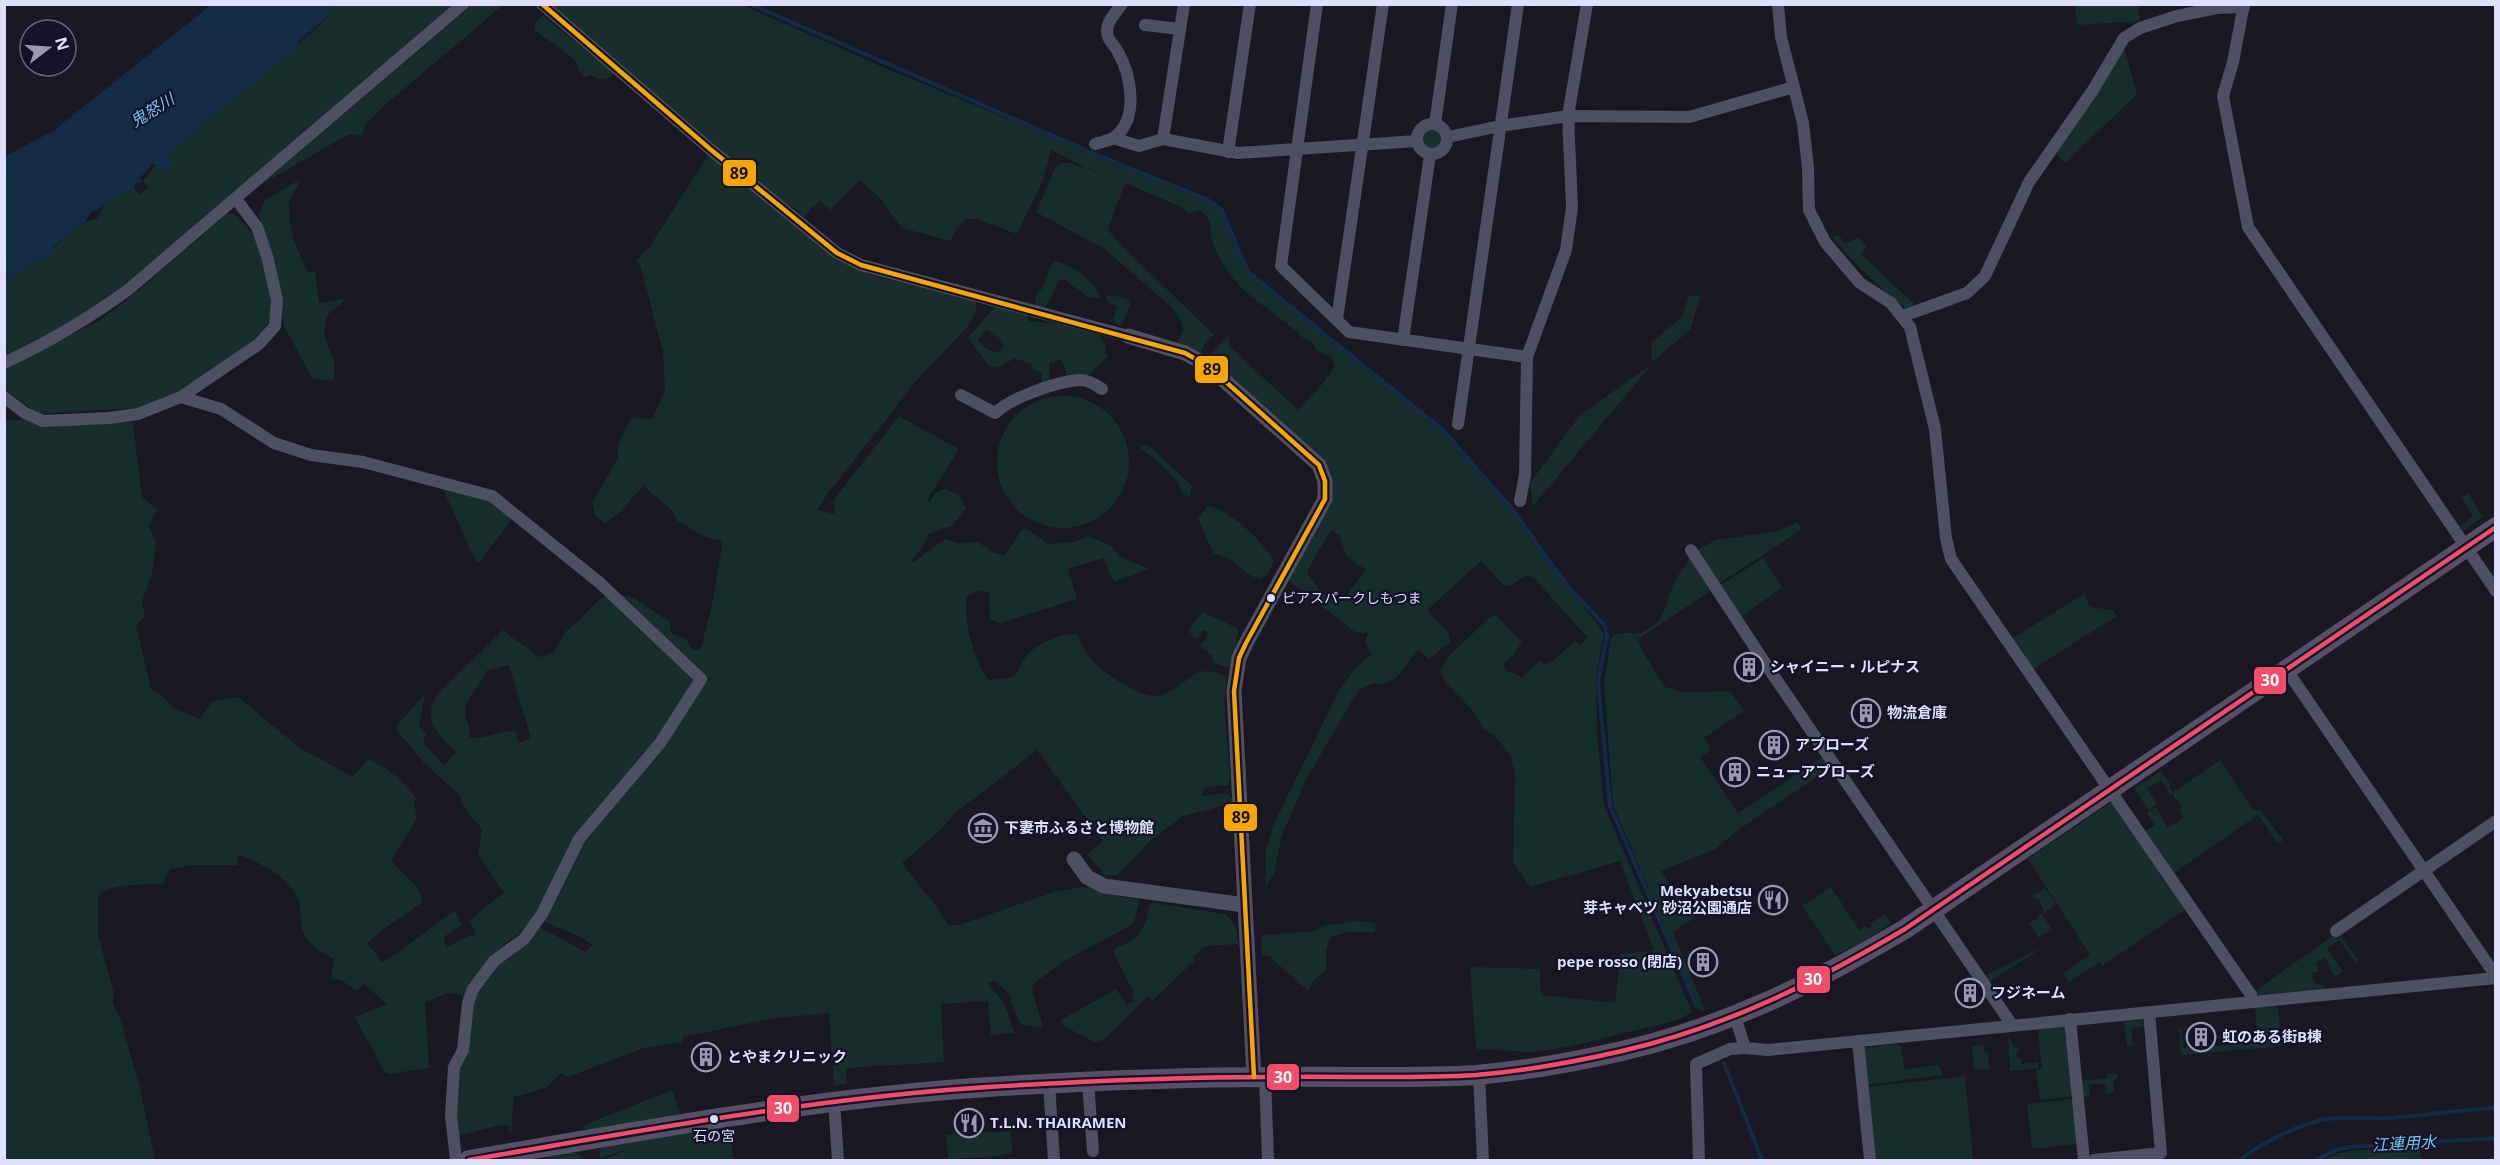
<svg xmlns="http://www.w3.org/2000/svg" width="2500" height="1165" font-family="'Open Sans','Noto Sans JP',sans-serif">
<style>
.green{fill:#172e2d;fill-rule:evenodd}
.water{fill:#152c46}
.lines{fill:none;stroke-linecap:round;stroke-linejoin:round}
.stream{stroke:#152c46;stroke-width:4}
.minor{stroke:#4f4f62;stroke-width:12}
.tertiary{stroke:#4f4f62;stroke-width:15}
.primary{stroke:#555066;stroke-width:20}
.bus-1-casing{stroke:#151328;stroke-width:9}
.bus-2-casing{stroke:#151328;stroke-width:9}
.bus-1{stroke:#f44d6c;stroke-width:4.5}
.bus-2{stroke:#f7a600;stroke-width:4.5}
.bus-dot{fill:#dfdefb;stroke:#151328;stroke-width:2}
.labels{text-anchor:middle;stroke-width:4.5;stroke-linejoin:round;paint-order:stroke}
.bus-label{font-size:14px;fill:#dfdefb;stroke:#151328;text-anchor:start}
.poi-label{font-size:15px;font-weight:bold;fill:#dfdefb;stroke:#151328;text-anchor:start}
.water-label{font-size:16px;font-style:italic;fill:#77c2f0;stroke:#151328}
.line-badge{stroke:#151328;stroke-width:2}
.badge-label{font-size:16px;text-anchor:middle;font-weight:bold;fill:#fff}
.pale-badge-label{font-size:16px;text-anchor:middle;font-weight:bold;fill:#111}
</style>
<rect width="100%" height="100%" fill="#191823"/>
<g class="green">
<path d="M473 4 503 5 385 105 365 125 361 136 349 134 262 184Z"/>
<path d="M341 5H453L121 288C85 316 46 337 5 356V281L36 260 44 259 75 227 97 218 106 202 112 198 128 190 134 189 141 194 148 187 143 181 155 166 168 160 167 155C226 106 286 56 341 5Z"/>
<path d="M548 5H743L885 68 1207 201 1221 211 1247 272 1441 430 1511 510 1546 560 1600 627 1604 636 1596 676 1597 732 1604 805 1692 1012 1678 1020 1567 1047 1530 1052 1476 1049 1470 967 1540 969 1541 995 1615 1003 1621 954 1654 951 1620 861 1530 887 1513 862 1515 773 1510 755 1497 738 1484 729 1474 712 1445 682 1440 670 1448 657 1490 617 1496 615 1522 642 1513 655 1503 664 1506 670 1522 677 1540 661 1545 664 1550 663 1575 641 1580 645 1587 637 1534 578 1526 575 1512 585 1504 586 1481 561 1427 610 1448 632 1450 642 1429 659 1418 650 1396 678 1383 685 1373 683 1361 689 1351 702 1305 782 1282 835 1274 873 1265 888 1266 849 1273 826 1339 690 1356 667 1371 655 1365 642 1368 633 1355 632 1289 581 1291 569 1332 502V476L1326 463 1208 358 1229 334V346L1298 410 1323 383 1335 366 1331 357 1316 350 1313 343C1303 340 1299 333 1291 327 1267 307 1239 292 1223 264 1219 257 1214 247 1212 239 1208 224 1214 222 1200 210L1189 213 1179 206 1125 183 1109 226V231L1118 242 1214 335 1205 343 1200 354 1178 343 1183 329 1181 321 1171 307 1106 250 1036 212 1055 168 1062 163H1070L1123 182 1084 167 1051 150 1043 180 1017 234 976 219H966L957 228 950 241 902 228 881 199 860 180 831 210 820 201 812 207 804 218 797 210 779 199ZM1332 530 1340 536 1346 556 1366 570 1348 593 1347 598 1336 604 1320 591 1307 573 1315 556Z"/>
<path d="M2074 5H2138L2140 21 2078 25Z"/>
<path d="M543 16 587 52 612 69 613 74C605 82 600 80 591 75L585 77 578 70 577 63C564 48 548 42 534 29L535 22Z"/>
<path d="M2124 48 2137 94 2065 163 2056 153Z"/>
<circle cx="1433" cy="139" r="10"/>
<path d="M709 154 835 260 879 278 925 285 969 298 976 303V312L968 326 918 379 828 493 817 510 835 514 833 501 899 416 959 449 927 500 930 502 935 493 944 489 958 494 966 508 953 525 929 534 923 547 910 561 914 562 945 539 959 543 978 542 994 553 1005 555 1022 530 1026 528 1048 544 1074 542 1089 536 1111 546 1119 556 1149 569 1114 582 1103 558 1068 569 1077 599 1000 623 990 619 989 592 980 591 967 596C962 618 975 664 989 680L1014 677C1019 670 1022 661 1027 655 1039 642 1060 634 1077 634 1082 642 1085 652 1091 658 1103 673 1135 695 1154 696 1170 696 1187 679 1199 671L1219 673 1227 677 1224 702 1230 782 1228 785 1205 787 1202 796 1227 793 1232 798 1234 830 1229 827 1226 805 1183 816 1151 840 1118 875H1105L1087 854 1103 841 1037 750 954 814 943 828 902 863C917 884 936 902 948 925H959L1054 892 1083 887 1098 888 1116 896 1140 900 1134 922 1130 926 1066 960 1034 983 1032 989 1043 1027 1022 1025 1017 1018 1009 994 994 980 987 983 1004 1003 1015 1033 991 1035 988 1001 941 1004 944 1062 846 1068 847 1084 834 1086 829 1013 770 1019 683 1037 682 1042 644 1048 568 1077 561 1073 547 1087 517 1097 514 1094 511 1136 507 1125H501L458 1136C454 1093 462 1053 471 1011L461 995 448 993 425 1002 429 1068 388 1074 383 1069 355 1017 387 1004 364 984 357 991 341 980 331 979 334 959C322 952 303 942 302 927 300 917 302 909 298 899 289 877 260 863 239 855L237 865H195L170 869 163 884C147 885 105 882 98 898V935L114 993 113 1003 120 1018 141 1092 155 1160H5V420L126 421 133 424 142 497 157 510 149 526 156 543 152 574 142 601 145 617 136 625 151 689 162 696 172 707 199 719 213 701 238 697 300 748 353 777 368 759C389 769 403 780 416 799L414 803 417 818 391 861C402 873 420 885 423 902L382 930 367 943 382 962 396 954 455 910 461 925 445 936 444 943 447 947C458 943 464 936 476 935L470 920 504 892 478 855 482 828 473 820 463 806 459 795 424 763 395 728 425 694 419 726 426 733 423 743 444 765 456 753C439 734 421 721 437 695L503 630C514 641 527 645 538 657 561 654 556 643 567 630 571 627 575 625 578 621 593 607 600 591 624 595 639 598 655 614 669 621L671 633 686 639 693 651 701 648 712 605 723 541 705 537 677 521 672 510 643 486 618 514 605 523 595 516 592 502 618 459V445L627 424 633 418 652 419 665 390 663 352 640 264 637 263V260L650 246ZM509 665 531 738 519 743 515 731C499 730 484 740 469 738 471 723 465 721 465 710 466 700 482 683 486 671ZM539 911 542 921 581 937 593 945 585 952 538 926 513 952 503 945 519 934Z"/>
<path d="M301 179 289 201 290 222 294 242 308 272 315 271 319 303 344 299 342 303 327 315 324 334 334 362V381L313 379 284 326 279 286 259 215 265 200Z"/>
<path d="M227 214H234L254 234 270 284 273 307 271 318 259 337 182 391 137 408 38 414 5 389 4 369 97 322 122 304Z"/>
<path d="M1838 235 1845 243 1859 238 1867 246 1861 254 1915 305 1907 309C1880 289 1855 264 1833 238Z"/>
<path d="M1055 261C1071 264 1095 280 1100 296L1099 298 1088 297 1065 280 1059 281C1053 290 1053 301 1044 307L1036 306C1034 298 1035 294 1042 289L1051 265Z"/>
<path d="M1110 295 1128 299 1130 305 1123 323 1118 326 1113 320 1117 306 1108 303 1106 297Z"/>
<path d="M1689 296H1700L1691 329 1652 362 1651 343 1682 317Z"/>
<path d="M996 305 1027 314 1029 321C1049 324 1111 322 1106 353L1108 356 1088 375 1071 377V375L1066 376V369L1060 360 1049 363 1050 382 1041 383 1042 374 1033 369 1032 364 1014 358 999 368 989 366 968 338ZM987 329 1003 343 1002 349 995 353 984 347 978 339Z"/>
<path d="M1651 365 1533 506 1530 483 1581 414Z"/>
<circle cx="1063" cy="462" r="66"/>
<path d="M1144 445 1150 446 1192 486 1190 497 1183 494C1178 475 1155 460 1140 448Z"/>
<path d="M442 487 490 502 513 517 480 562H476Z"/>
<path d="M2468 493 2483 517 2463 531 2460 526 2473 516 2461 498Z"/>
<path d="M1207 506C1226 506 1266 544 1274 561L1269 573 1260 579C1243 575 1235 557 1214 554L1198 519Z"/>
<path d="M1798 522 1801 530 1718 584 1695 551 1716 540 1778 531Z"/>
<path d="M1691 557 1710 591 1638 639 1641 649 1665 687 1682 692 1730 691 1744 711 1704 738 1711 750 1700 757 1738 813 1823 757 1830 768 1734 833 1715 849 1661 871 1683 902 1691 899 1699 915 1673 932 1705 1010 1700 1011 1613 805 1604 684 1611 637C1626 629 1632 636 1643 632 1666 623 1666 600 1675 581 1679 573 1686 565 1691 557Z"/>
<path d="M1763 558 1782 587 1741 617 1719 586Z"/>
<path d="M2085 593 2089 607 2113 610 2117 616 2033 669 2013 638Z"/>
<path d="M1203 612 1239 629 1231 667H1225L1214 663 1212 655 1199 646 1205 640 1208 632 1203 630 1199 637 1195 639 1188 630Z"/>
<path d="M2220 760 2254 811 2260 810 2283 840 2278 844 2258 815 2174 873 2146 831 2155 825 2147 813 2156 807 2167 828 2183 818 2180 809 2182 807 2173 795 2175 791Z"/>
<path d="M2161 771 2171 785 2169 787 2173 793 2171 795 2161 780 2147 789 2157 804 2149 810 2134 789Z"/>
<path d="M2113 801 2186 909 2102 966 2100 962 2069 982 2063 973 2090 955 2028 859Z"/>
<path d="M1831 887 1859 930 1865 926 1868 929 1872 926 1870 923 1885 915 1891 923 1863 942 1835 955 1802 906Z"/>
<path d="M2045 888 2056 904 2044 913 2040 901 2032 896Z"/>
<path d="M1155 903 1224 914C1236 922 1237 930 1238 944L1205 946 1193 956 1194 961 1153 1000 1148 997 1103 1040 1094 1042 1064 1026 1061 1020 1116 989 1127 1005 1133 1001V991L1113 952C1118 946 1122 945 1129 942 1144 934 1147 921 1149 905Z"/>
<path d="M2041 913 2052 929 2039 938 2029 924 2036 919Z"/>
<path d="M1357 921 1376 923 1375 932C1361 931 1344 931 1330 938L1326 950V970L1314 980 1308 991 1269 956H1262L1261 941 1263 935 1314 931 1322 926Z"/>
<path d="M2338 932 2358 960 2355 962 2339 940 2327 949 2343 971 2338 975H2333L2326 958 2316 962 2319 971 2311 974 2315 984 2324 985V991L2256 995 2255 991Z"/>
<path d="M2036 950 2037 951 1988 983 1984 976Z"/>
<path d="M2275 1006 2278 1009 2282 1046 2181 1055 2179 1028H2181L2183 1048 2258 1043 2255 1007Z"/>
<path d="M2143 1020 2144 1026 2131 1029 2133 1044H2144L2127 1046 2124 1022Z"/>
<path d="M2066 1026 2074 1096 2040 1100 2036 1070 2042 1069 2038 1030Z"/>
<path d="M2008 1035 2015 1047 2019 1048 2020 1051 2016 1052 2017 1058H2021V1064L2038 1062 2039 1068 2010 1071Z"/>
<path d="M1897 1044 1901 1047 1905 1070 1938 1065 1943 1075 1865 1085 1861 1048Z"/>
<path d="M1983 1045 1984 1052H1988L1989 1069 1974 1070 1972 1046Z"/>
<path d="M2117 1073 2118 1077 2113 1081 2114 1093 2106 1094 2105 1083 2089 1085 2090 1096 2083 1097 2081 1081 2107 1078V1074Z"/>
<path d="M1965 1076 1973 1160H1874L1867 1087Z"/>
<path d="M672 1090 681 1115 585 1131 584 1125Z"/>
<path d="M2073 1099 2078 1144 2032 1149 2027 1104Z"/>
<path d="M731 1128 733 1160H602L625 1151 626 1149 600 1159V1147L712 1129 717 1132Z"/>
<path d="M1010 1131 1013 1153 1001 1154V1156L948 1159 946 1135Z"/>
<path d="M2418 1146 2422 1160H2322L2348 1151Z"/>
<path d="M573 1152 581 1156 584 1160H542L550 1156Z"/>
</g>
<path class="water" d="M211 5H341L299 41 297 47 175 148 168 155 171 165 167 170 163 171 153 163 140 178 143 183H135L134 189 112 198 96 211H92L84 224 75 227 54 247 51 256 45 259 36 260 5 281V156L53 131Z"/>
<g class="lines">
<g class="stream">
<path d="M750 4 1086 150 1206 199 1222 210 1248 272 1443 430 1512 509 1566 584 1605 626 1607 637 1598 681 1610 806 1697 1007"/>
<path d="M1724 1063 1762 1160"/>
<path d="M2240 1160C2258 1145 2298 1125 2322 1120 2344 1115 2368 1120 2390 1118 2426 1115 2460 1110 2496 1108"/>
<path d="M2316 1160 2336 1150 2350 1147 2496 1138"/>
</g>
<g class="minor">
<path d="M542 4 710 149 837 253 861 265 1128 336"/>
<path d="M1317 4 1281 266 1349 332 1527 357"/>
<path d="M1778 4 1781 37 1803 123 1808 168 1809 210 1825 242 1860 283 1891 303 1910 327 1935 429 1946 538 1951 559 2251 995 2252 1002"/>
<path d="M2244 4 2233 62 2223 96 2248 227 2496 591"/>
<path d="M1145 25 1180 29"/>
<circle cx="1432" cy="139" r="15"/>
<path d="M1435 124 1452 4"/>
<path d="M1448 137 1500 126 1568 116 1689 117 1794 87"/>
<path d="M1113 138 1139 146 1163 139 1238 153 1417 141"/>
<path d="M1163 139 1184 4"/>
<path d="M1095 144C1101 142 1108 141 1113 138 1140 120 1131 75 1118 52 1114 44 1108 42 1107 32 1106 22 1116 12 1122 4"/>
<path d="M1228 152 1250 4"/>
<path d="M1903 316 1967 293 1985 276 2029 182 2093 90 2124 38 2140 28 2177 16 2217 8 2244 7"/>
<path d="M1337 319 1383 4"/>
<path d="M1403 340 1430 155"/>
<path d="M4 363C49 342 90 318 129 289L463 4"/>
<path d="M961 395 995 413C1011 398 1057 381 1080 380 1088 380 1095 384 1102 389"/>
<path d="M4 397 25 413 43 421 109 418 138 414 181 397 259 344 275 326 277 300 267 256 257 227 236 199"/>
<path d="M181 397 221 409 274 443 311 455 363 462 492 496 600 583 701 679 661 742 579 839 542 914 524 939 494 961 473 989 468 1003 463 1050 454 1067 451 1115 456 1160"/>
<path d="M1458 424 1518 4"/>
<path d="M1520 501 1525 475 1527 357 1566 250 1572 207 1568 116 1587 4"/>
<path d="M1691 550 1769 669 2012 1025"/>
<path d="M2286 669 2496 976"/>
<path d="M2336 931 2496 821"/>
<path d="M1735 1016 1745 1048 1768 1050 2496 978"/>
<path d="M2070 1019 2084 1160"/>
<path d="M1858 1041 1870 1160"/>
<path d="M1479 1074 1483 1160"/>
<path d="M1265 1077 1268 1160"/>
<path d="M1088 1082 1093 1151"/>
<path d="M1049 1084 1054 1160"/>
<path d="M834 1101 838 1160"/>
<path d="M1699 1160 1696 1064 1730 1049 1745 1048"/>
<path d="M2094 1160 2161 1153 2149 1012"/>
</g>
<g class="tertiary">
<path d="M1128 336 1185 353 1208 366 1319 465 1325 481V499L1246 643 1239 658 1234 691 1254 1077"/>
<path d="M1074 859 1087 877 1104 886 1245 905"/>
</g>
<path class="primary" d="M469 1160C641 1131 814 1098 988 1087 1084 1081 1181 1077 1276 1077 1343 1076 1410 1079 1476 1075 1524 1071 1574 1062 1622 1051 1726 1027 1814 983 1905 929L2496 527"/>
<g class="bus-1-casing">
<path id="bus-1" d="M469 1160C641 1131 814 1098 988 1087 1084 1081 1181 1077 1276 1077 1343 1076 1410 1079 1476 1075 1524 1071 1574 1062 1622 1051 1726 1027 1814 983 1905 929L2496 527"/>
</g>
<g class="bus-2-casing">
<path id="bus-2" d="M542 4 710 149 837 253 861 265 1185 353 1208 366 1319 465 1325 481V499L1246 643 1239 658 1234 691 1254 1077"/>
</g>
<use href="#bus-1" class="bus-1"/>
<use href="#bus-2" class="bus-2"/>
</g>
<defs>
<g id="building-ring" transform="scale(1.5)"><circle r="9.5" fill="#151328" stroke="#9a99af" stroke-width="1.5"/><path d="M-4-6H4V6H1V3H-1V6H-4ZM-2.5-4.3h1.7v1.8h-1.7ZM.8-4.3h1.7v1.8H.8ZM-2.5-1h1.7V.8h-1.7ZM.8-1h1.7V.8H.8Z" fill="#9a99af"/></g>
<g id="museum-ring" transform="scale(1.5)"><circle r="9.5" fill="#151328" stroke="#9a99af" stroke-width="1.5"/><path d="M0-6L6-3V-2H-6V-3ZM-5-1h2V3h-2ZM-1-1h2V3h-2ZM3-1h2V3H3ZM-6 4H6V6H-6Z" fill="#9a99af"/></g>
<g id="restaurant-ring" transform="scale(1.5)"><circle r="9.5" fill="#151328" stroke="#9a99af" stroke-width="1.5"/><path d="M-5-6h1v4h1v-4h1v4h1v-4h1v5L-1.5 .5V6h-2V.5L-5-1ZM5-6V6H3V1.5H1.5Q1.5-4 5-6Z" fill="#9a99af"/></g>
</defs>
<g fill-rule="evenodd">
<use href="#building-ring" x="1749" y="667"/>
<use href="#building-ring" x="1866" y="713"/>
<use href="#building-ring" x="1774" y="745"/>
<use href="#building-ring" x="1735" y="772"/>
<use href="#museum-ring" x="983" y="828"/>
<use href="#restaurant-ring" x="1773" y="900"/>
<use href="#building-ring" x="1703" y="962"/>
<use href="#building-ring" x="1970" y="993"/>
<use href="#building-ring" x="2201" y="1037"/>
<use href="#building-ring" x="706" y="1057"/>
<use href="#restaurant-ring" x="969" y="1123"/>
</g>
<g class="bus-dot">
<circle cx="1271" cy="598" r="5"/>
<circle cx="714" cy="1119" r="5"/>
</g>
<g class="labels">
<g class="bus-label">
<text x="1282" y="603">ビアスパークしもつま</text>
<text x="714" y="1141" text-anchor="middle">石の宮</text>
</g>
<g class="poi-label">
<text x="1770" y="672">シャイニー・ルピナス</text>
<text x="1887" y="718">物流倉庫</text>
<text x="1795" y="750">アプローズ</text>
<text x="1756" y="777">ニューアプローズ</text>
<text x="1004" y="833">下妻市ふるさと博物館</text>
<text x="1752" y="896" text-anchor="end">Mekyabetsu<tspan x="1752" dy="17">芽キャベツ 砂沼公園通店</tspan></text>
<text x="1682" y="967" text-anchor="end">pepe rosso (閉店)</text>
<text x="1991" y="998">フジネーム</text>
<text x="2222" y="1042">虹のある街B棟</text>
<text x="727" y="1062">とやまクリニック</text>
<text x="990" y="1128">T.L.N. THAIRAMEN</text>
</g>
<g class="water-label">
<text transform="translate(152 110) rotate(-32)" y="6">鬼怒川</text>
<text transform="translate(2404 1143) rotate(-3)" y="6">江連用水</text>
</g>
</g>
<g class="line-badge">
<rect x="722" y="159" width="35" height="28" rx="6" fill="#f7a600"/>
<rect x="1194" y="355" width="35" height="29" rx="6" fill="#f7a600"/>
<rect x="2253" y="666" width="34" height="29" rx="6" fill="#f44d6c"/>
<rect x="1223" y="803" width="35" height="29" rx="6" fill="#f7a600"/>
<rect x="1796" y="965" width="35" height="29" rx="6" fill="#f44d6c"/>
<rect x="1266" y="1063" width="34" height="28" rx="6" fill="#f44d6c"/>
<rect x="766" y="1094" width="34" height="29" rx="6" fill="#f44d6c"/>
</g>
<g class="badge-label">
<text x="2270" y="686">30</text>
<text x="1813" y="985">30</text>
<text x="1283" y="1083">30</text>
<text x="783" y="1114">30</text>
</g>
<g class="pale-badge-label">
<text x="739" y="179">89</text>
<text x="1212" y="375">89</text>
<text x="1241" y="823">89</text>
</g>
<rect width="2500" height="1165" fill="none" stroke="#dfdefb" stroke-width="12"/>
<g transform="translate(48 48) rotate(73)"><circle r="28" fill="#151328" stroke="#66647c" stroke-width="1.5"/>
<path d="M0-4.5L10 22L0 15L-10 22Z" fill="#9a99af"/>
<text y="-9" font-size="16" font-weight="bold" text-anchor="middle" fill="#dfdefb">N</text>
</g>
</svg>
